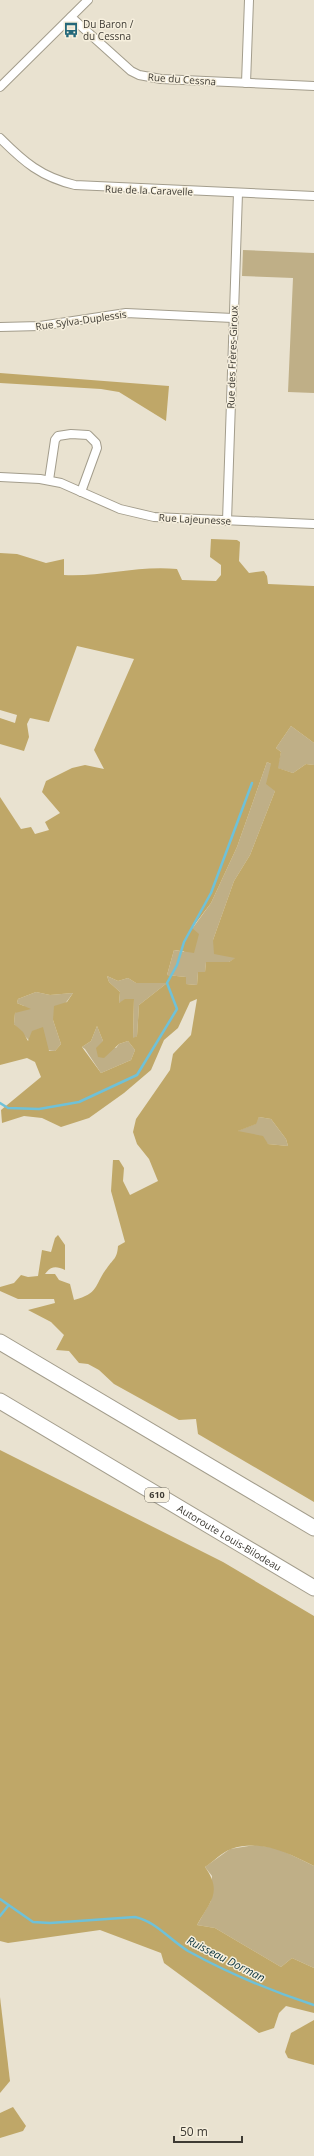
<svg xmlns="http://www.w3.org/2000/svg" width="314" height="2156" font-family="'Open Sans',sans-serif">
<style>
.green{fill:#bfaf87}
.forest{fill:#bfa768;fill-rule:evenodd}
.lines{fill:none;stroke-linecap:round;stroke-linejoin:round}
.stream{stroke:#6fc1d8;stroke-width:2.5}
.minor-casing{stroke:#a39d8c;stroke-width:10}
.motorway-casing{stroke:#a39d8c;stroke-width:17}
.minor{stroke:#fff;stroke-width:8}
.motorway{stroke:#fff;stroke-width:15}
.labels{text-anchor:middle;stroke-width:3;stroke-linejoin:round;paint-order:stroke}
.shield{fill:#f6efdd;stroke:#757167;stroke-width:1}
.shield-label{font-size:9px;font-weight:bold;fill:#3e3b34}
.poi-label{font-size:10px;fill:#3e3b34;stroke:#f6efdd;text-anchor:start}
.street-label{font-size:10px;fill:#3e3b34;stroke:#f6efdd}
.water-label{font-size:11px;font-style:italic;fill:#09323c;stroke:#f6efdd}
</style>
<rect width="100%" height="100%" fill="#e9e2d0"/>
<g class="green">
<path d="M243 250 314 253V393L288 392 293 278 242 276Z"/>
<path d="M291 726 314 743V765L306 764 293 773 277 768 281 752 276 748Z"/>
<path d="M267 762 271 764 275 791 250 855 234 881 213 940 236 958 229 962H206L205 972H198L197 985 186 984V977L167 975 174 950 184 952 192 929 211 903 237 847Z"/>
<path d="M107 976 118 981 128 978 136 983H167L139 1005 137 1036 133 1039 134 999 119 1003 120 992 109 982Z"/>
<path d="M36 992 50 995 73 993 53 1020 61 1044 55 1051C37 1051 25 1037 14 1024L15 1013 24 1006 17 1003 18 999Z"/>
<path d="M97 1026 103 1041 116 1048 119 1044 128 1041 135 1050 131 1060 101 1073 85 1049 82 1047 91 1041Z"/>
<path d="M259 1117 271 1119 286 1139 288 1146 268 1144 237 1131 255 1124Z"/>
<path d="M255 1845 277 1848 314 1866V1968L292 1958 281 1967 215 1928 197 1925 211 1901 212 1876 205 1867 230 1849Z"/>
</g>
<g class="forest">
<path d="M0 373 169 386 166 421 119 392 101 389 0 383Z"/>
<path d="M211 539 237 540 240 542 239 561 249 573 264 571 267 576 268 584 314 586V743L291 726 276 748 281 752 278 768 293 773 306 764 314 765V1502L198 1434 196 1419 179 1420 114 1384 99 1370 88 1364 79 1363 69 1351 56 1350 64 1335 51 1322 28 1310 55 1303 54 1299H18L0 1291V1287L14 1283 21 1275 28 1277 38 1276 42 1250 51 1252 55 1238 58 1235 65 1245V1270C56 1266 51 1266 45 1274H55L59 1280 70 1284 74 1300C100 1293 94 1285 107 1268 114 1258 117 1259 118 1246L125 1242 111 1191 113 1160H119L124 1168 123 1181 130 1195 158 1181 149 1159 137 1144 133 1132 136 1119 170 1070 173 1054 191 1035 197 999 190 1002 178 1028 164 1040 151 1070 124 1093 89 1118 61 1127 42 1118 24 1116 2 1123 1 1110 41 1077 35 1062 27 1058 0 1065V797L21 829 31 827 35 834 49 830 45 822 60 813 42 792 46 781 72 768 85 765 104 769 94 750 134 659 77 646 49 722 30 718 27 724 29 737 24 751 0 744V718L15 723 17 715 0 710V553L17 554 46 563 64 559V575C102 577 139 565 177 569L182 580 216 581 221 575V565L210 557ZM267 762 271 764 266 784 275 791 250 855 234 881 213 940 214 954 235 958 229 962H206L205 972H198L197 985 186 984V977L167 975 174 950 194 953 199 934 192 928 211 903 237 847ZM107 976 118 981 128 978 136 983H167L139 1005 137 1036 133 1038 134 999H125L119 1003 120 992 109 982ZM36 992 50 995 73 993 67 1002 54 1006 53 1020 61 1044 55 1051H49L43 1027 32 1031 28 1041 23 1032 14 1024 15 1013 31 1009 17 1003 18 999ZM97 1026 103 1041 96 1048 98 1057 104 1058 119 1044 128 1041 135 1050 131 1060 101 1073 82 1047 91 1041ZM259 1117 271 1119 286 1139 288 1146 268 1144 263 1136 238 1131 256 1124Z"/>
<path d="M0 1450 223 1562 314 1616V1866C287 1853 262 1839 231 1849 222 1852 213 1862 205 1867 223 1892 210 1902 197 1925L215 1928 281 1967 292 1958 314 1968V2013L286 2006 279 2013 274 2028 259 2033 164 1963 161 1953 100 1930 8 1943 0 1941Z"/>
<path d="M0 1997 10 2081 0 2093Z"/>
<path d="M314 2020V2065L288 2058 285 2052 291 2033Z"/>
<path d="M13 2107 26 2126 23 2131 0 2138V2113Z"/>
</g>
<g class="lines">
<g class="stream">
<path d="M0 1103 8 1108 39 1109 79 1102 137 1075 177 1009 167 983 177 965 184 942 211 893 252 783"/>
<path d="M0 1899 33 1922 50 1923 135 1917C155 1921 170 1940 188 1951 228 1973 271 1991 314 2005"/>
<path d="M0 1916 8 1906"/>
</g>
<g class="minor-casing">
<g id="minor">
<path d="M71 17 131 71 139 75 161 79 314 86"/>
<path d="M246 83 249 0"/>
<path d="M0 87 88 0"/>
<path d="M0 138C24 162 41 177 75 185L314 196"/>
<path d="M0 327 40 326 126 313 233 318"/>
<path d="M0 477 40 479 61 483 120 509 154 517 314 524"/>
<path d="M49 480 55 440 58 436 71 434 88 435 96 443 97 448 81 492"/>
<path d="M227 521 238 193"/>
</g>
</g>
<g class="motorway-casing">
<g id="motorway">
<path d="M0 1342 314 1528"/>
<path id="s1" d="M0 1401 314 1588"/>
</g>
</g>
<use href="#minor" class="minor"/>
<use href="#motorway" class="motorway"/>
</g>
<defs>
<g id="bus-bare" transform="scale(1.2)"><path d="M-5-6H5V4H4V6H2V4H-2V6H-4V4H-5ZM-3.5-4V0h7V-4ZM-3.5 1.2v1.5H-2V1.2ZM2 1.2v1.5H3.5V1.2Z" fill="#24687a" stroke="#f6efdd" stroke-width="2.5" paint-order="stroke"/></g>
</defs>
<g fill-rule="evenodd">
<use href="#bus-bare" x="71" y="30"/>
</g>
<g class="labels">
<rect class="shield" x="145" y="1488" width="24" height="14" rx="3"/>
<g class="shield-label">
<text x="157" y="1498">610</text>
</g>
<g class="poi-label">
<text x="83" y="28">Du Baron /<tspan x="83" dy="12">du Cessna</tspan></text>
</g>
<g class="street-label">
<text transform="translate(182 79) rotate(4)" y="4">Rue du Cessna</text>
<text transform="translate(149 190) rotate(2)" y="4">Rue de la Caravelle</text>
<text transform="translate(81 320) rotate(-8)" y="4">Rue Sylva-Duplessis</text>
<text transform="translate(232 357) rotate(-88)" y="4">Rue des Frères-Giroux</text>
<text transform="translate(195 519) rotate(3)" y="4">Rue Lajeunesse</text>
<text dy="4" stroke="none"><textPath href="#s1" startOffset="267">Autoroute Louis-Bilodeau</textPath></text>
</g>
<g class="water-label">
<text transform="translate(226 1959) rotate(27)" y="4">Ruisseau Dorman</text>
</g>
</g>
<path d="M174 2136v6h68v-6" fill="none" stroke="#3e3b34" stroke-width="2"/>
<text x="180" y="2136" font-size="12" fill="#3e3b34" stroke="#f6efdd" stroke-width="3" paint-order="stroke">50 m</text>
</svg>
